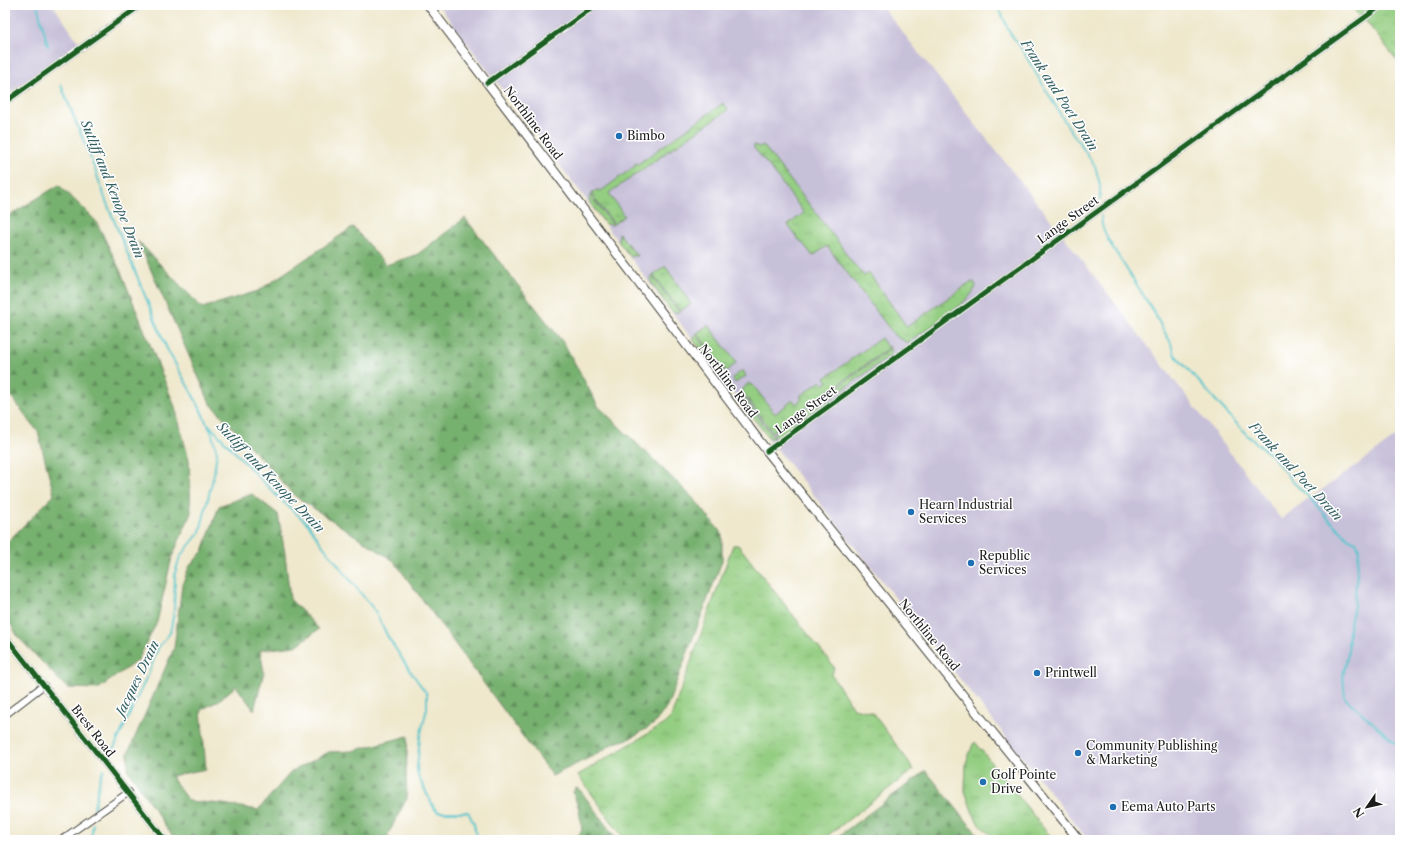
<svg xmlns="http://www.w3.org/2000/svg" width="1405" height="845" font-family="'Libre Caslon Text',serif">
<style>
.industrial{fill:#c7c0d9}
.grass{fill:url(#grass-tufts);stroke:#58754f}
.forest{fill:url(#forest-firs);stroke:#4a6646}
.garden{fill:url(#garden-dots);stroke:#58754f}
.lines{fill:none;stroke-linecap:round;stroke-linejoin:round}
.stream{stroke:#58c5cc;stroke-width:2}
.minor-casing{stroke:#3c3b37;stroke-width:8}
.major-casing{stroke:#3c3b37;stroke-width:10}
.minor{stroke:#fff;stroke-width:6}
.major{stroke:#fff;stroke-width:8}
.cycleway-casing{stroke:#fff;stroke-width:8}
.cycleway{stroke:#1b5e20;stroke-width:5}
.poi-dot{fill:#1f6fb2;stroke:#fff;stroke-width:1.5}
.labels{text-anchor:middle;stroke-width:3;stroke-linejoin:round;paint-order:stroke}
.street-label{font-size:12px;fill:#1c1c1c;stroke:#fff}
.poi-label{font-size:12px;fill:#1c1c1c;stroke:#fff;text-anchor:start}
.water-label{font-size:13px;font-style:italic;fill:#346062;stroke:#fff}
</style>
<defs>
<pattern id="grass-tufts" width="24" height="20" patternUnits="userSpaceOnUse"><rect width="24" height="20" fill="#94ce82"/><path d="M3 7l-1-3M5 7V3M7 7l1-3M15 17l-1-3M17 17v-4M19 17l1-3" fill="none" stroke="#7fb070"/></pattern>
<pattern id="forest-firs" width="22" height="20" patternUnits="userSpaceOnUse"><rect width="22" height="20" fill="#77b170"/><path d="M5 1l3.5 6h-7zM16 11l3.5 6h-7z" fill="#618f5b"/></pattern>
<pattern id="garden-dots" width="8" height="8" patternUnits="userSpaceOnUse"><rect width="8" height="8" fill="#94ce82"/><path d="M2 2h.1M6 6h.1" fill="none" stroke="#7fb070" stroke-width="1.8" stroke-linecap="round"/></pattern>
</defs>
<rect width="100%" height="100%" fill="#fff"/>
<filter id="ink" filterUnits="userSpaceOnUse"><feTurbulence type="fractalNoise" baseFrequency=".025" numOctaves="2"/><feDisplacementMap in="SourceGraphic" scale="8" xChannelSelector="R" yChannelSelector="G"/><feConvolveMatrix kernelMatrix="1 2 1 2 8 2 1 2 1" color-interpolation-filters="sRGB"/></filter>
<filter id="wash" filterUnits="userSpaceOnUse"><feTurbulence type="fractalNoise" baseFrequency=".012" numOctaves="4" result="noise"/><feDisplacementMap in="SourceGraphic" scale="16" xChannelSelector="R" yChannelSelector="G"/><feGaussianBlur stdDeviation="0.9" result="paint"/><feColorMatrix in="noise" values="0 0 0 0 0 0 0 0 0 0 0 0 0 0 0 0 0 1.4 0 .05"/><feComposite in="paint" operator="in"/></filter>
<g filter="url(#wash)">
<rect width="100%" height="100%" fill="#efe8cd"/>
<g class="industrial">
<path d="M5 5H53L79 43 5 96Z"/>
<path d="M438 5H881L1061 233 1281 519 1400 434V840H1088L753 419Z"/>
</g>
<g class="grass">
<path d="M1351 5H1400V64L1361 15 1359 16Z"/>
<path d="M723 103 728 110 673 148H671V150L667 151 664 155 662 154V156L609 193 624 216 614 224 591 194 597 190 601 191 635 166V163L638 164Z"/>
<path d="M754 145 759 147 763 145 839 243 852 263 855 265 864 276 869 273 907 327 969 283 974 282 976 285C976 299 922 333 909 342H906L895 336 827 246 813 256 801 241 799 240 788 225 804 213 769 166 754 148Z"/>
<path d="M590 195 613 225 605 224 590 203 589 200Z"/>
<path d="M619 233 637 256H630L618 241Z"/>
<path d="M664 267H666L691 304 680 311 653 275Z"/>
<path d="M652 276 679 312 676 313 672 312 652 284 650 280Z"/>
<path d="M708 325 736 362 735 364 726 371 697 333Z"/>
<path d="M696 334 725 372 717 371 694 341V337Z"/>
<path d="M881 338 887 347 889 346 890 347 772 432 741 390 749 383 751 385H753L775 414 793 400 796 404 802 399 800 396 821 381 824 384 828 382 825 378Z"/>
<path d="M891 348 892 353 888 357 777 438 773 434Z"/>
<path d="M739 391 775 439 770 438 767 436 739 399Z"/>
<path d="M733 545H738L834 667 832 675 853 708 872 712 909 762 913 770 822 840H625L578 775 664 724 671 717Z"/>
<path d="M975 742 1053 840H996L978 823 972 811 965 791 966 763 973 744Z"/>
</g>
<g class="forest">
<path d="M59 185 96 221 121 272 175 407 189 460 191 513 172 557 157 622 138 660 98 689 67 688 18 637 5 614V544L54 495 38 432 5 388V218Z"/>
<path d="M465 218 565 345 598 406 695 500 722 534V561L667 707 654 724 629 739 614 743 595 755 552 776 394 561 295 496 210 403 138 241 202 308 258 291 353 227 386 265 418 254Z"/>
<path d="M252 494 278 514 285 554 290 599 319 629 296 646 260 650 264 672 254 710 236 686 218 701 201 710 206 769 171 776 188 801 223 804 258 810 291 772 329 752 352 751 408 736 406 773 407 798 387 836 392 840H175L128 770V753L174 648 182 585 189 567 203 551 219 506Z"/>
<path d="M926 771 982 840H833Z"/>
<path d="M576 788 580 790 617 840H576L582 830 579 809 573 792Z"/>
</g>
<path class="garden" d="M743 370 746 376 735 383 732 378Z"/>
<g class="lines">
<g class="stream">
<path d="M37 5 48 46"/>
<path d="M932 5 973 9 978 5"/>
<path d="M994 5C1004 12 1004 23 1010 33 1012 36 1015 40 1018 43L1065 122 1095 166 1100 185V199"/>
<path d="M61 85 93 164 106 201 167 349 199 406 206 422 279 498 308 524 323 546 375 611 388 637 408 668 427 694V708L420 737 417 768 418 776 434 808 438 812H468L474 824 477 840"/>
<path d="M1101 216 1102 225 1108 240 1154 312 1162 328 1170 341 1175 355 1209 393 1246 434 1273 457 1292 481 1313 501 1329 520 1349 539 1356 542 1359 549 1354 606 1349 628 1348 653 1343 676 1345 698 1400 747"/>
<path d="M108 761 150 670 158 648 170 633 174 611 175 573 180 557 200 532 214 474 217 452 211 431 208 426"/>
<path d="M94 808 100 778 104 769"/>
<path d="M91 840 93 824"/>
</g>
</g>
</g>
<g filter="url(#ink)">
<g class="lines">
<g class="minor-casing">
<g id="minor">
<path d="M487 83 596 5"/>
<path d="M5 102 141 5"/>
<path d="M767 451 1382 5"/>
<path d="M5 636 165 840"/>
<path d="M5 715 44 685"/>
<path d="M61 840 129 792"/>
</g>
</g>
<g class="major-casing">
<path id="major" d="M428 5 767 451 1079 840"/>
</g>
<use href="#minor" class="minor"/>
<use href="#major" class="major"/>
<g class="cycleway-casing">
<g id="cycleway">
<path d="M487 83 596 5"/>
<path d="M5 102 141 5"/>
<path d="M767 451 1382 5"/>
<path d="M5 636 165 840"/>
</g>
</g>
<use href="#cycleway" class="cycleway"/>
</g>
</g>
<g class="poi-dot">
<circle cx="619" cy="136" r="4"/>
<circle cx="911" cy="512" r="4"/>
<circle cx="971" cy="563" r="4"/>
<circle cx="1037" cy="673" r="4"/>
<circle cx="1078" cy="753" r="4"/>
<circle cx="983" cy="782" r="4"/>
<circle cx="1113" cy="807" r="4"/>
</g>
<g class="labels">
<g class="street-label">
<text transform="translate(533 123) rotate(53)" y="4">Northline Road</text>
<text transform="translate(1068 220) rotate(-36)" y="4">Lange Street</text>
<text transform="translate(728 381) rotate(53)" y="4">Northline Road</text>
<text transform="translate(806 410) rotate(-36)" y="4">Lange Street</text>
<text transform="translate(929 635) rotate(51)" y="4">Northline Road</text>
<text transform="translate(93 731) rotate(52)" y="4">Brest Road</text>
</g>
<g class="poi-label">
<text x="627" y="140">Bimbo</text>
<text x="919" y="509">Hearn Industrial<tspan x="919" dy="14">Services</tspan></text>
<text x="979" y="560">Republic<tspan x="979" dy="14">Services</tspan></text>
<text x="1045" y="677">Printwell</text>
<text x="1086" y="750">Community Publishing<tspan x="1086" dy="14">&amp; Marketing</tspan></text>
<text x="991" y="779">Golf Pointe<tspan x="991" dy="14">Drive</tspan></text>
<text x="1121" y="811">Eema Auto Parts</text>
</g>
<g class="water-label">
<text transform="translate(1060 95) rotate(57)" y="5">Frank and Poet Drain</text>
<text transform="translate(113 189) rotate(68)" y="5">Sutliff and Kenope Drain</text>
<text transform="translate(1296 471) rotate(47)" y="5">Frank and Poet Drain</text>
<text transform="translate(271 477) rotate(46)" y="5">Sutliff and Kenope Drain</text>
<text transform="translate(137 678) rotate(-64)" y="5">Jacques Drain</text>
</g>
</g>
<rect width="1405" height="845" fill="none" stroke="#fff" stroke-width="20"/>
<g transform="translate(1367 807) rotate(236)" stroke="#ffffff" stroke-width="3" paint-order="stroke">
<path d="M0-3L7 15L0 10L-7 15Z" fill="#1c1c1c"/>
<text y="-6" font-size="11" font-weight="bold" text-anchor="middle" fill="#1c1c1c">N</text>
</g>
</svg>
